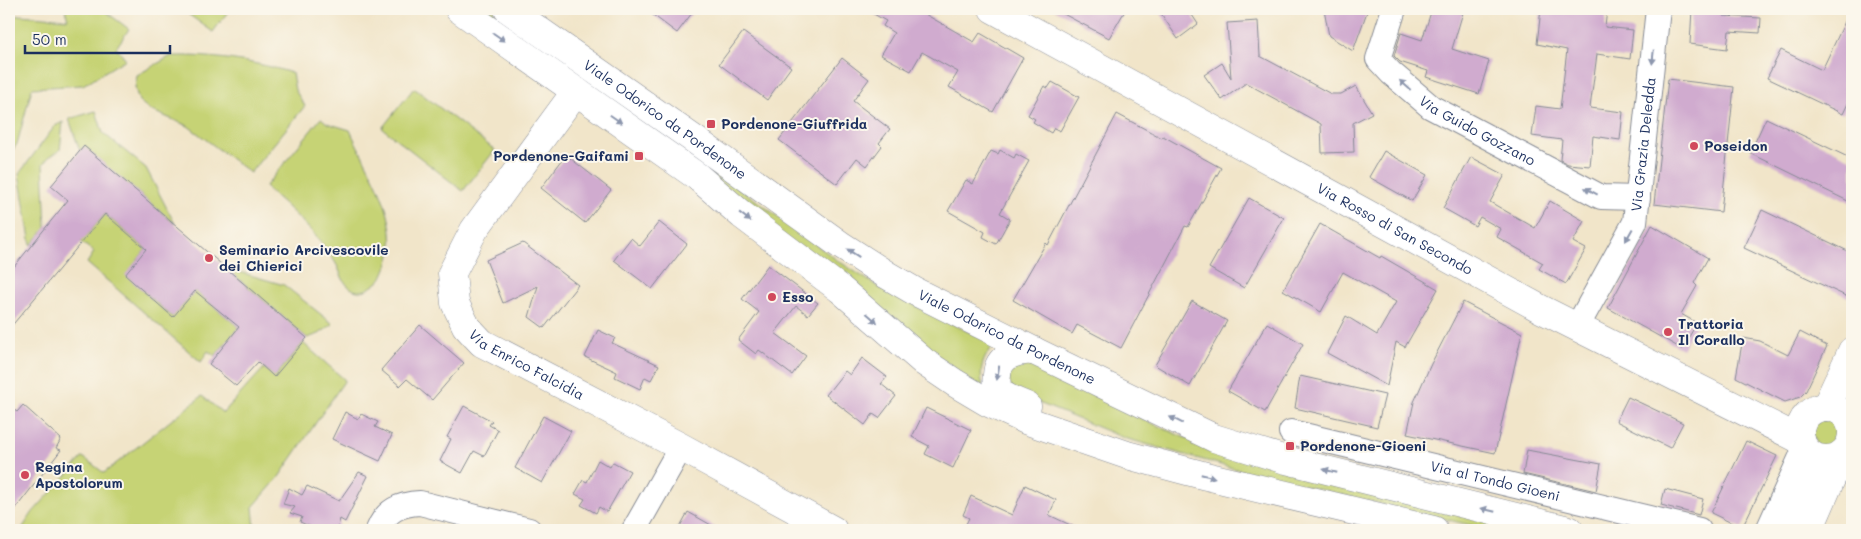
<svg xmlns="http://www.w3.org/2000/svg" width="1861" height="539" font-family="Mali,sans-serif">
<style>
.green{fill:#c6d374;stroke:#708169}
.building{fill:#d0abcf}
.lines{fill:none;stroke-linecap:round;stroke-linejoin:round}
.minor-casing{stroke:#868a94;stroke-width:26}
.secondary-casing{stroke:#868a94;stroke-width:29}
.primary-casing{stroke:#868a94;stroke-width:29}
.minor{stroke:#fff;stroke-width:24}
.secondary{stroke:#fff;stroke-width:28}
.primary{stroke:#fff;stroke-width:28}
.oneway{fill:#8d97ae}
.poi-dot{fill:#d1495b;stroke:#fbf7ec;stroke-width:2}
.labels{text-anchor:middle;stroke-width:4;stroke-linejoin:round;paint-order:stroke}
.street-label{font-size:14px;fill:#1b2f5e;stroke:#fbf7ec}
.poi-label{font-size:14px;font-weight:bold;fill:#1b2f5e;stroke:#fbf7ec;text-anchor:start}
</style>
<rect width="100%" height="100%" fill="#fbf7ec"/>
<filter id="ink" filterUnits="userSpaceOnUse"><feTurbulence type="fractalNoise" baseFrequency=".02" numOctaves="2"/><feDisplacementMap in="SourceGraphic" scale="10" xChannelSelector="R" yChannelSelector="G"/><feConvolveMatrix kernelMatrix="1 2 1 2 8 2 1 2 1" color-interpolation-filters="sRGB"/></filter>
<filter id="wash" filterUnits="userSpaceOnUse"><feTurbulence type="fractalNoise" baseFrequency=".0096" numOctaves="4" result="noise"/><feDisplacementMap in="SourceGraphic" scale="20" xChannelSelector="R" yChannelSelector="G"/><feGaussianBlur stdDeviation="1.12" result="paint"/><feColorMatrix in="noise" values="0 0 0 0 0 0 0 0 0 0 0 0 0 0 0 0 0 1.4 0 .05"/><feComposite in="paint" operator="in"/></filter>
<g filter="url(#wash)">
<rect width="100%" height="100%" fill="#f1e5c9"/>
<g class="green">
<path d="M65 9H102L129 29 116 48 126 59 83 85 32 88 17 144 9 155V17L20 15 68 19Z"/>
<path d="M181 9H230L213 32Z"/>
<path d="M482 9H491L648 121 837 260 880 288 995 345C982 357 979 371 983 387L969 380Z"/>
<path d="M171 56C211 55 254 61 292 73L295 90 305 106 250 173 188 126 150 110 139 101 135 88 137 75Z"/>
<path d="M414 88 495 150 463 191 382 128Z"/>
<path d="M96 111 103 133 146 168 175 224 84 147 80 151 69 119Z"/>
<path d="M321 118 327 123 350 130C368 171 404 219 387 266 384 272 383 278 378 282 371 287 363 294 354 290 342 285 341 271 335 262 319 235 289 208 265 187Z"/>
<path d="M63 122 60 150 49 157 43 164 46 228 31 245 19 174 55 126Z"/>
<path d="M105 214 146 249 126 275 172 317 195 291 239 327 215 356 208 351 201 362 87 263 94 252 81 242Z"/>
<path d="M226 268 284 285 333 324 319 334 307 338Z"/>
<path d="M303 343 345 380 279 477 253 507 255 530H21L33 512 83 457 104 473 202 396 223 413 264 368 275 377Z"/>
<path d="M1017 360 1041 367 1118 408 1183 437 1522 530H1491L1250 473 1124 438 1017 394 1012 390 1006 370Z"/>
<circle cx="1826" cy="433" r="14"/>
</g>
<g id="blocks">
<g class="building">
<path d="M645 9H695L677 33Z"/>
<path d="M865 9H916L974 42 980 33 1023 58 993 112 949 87 958 72 922 52 911 71 881 55 894 33 883 26 886 21Z"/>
<path d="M1054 9H1126L1109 38Z"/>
<path d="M1158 9H1188L1198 24 1178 39Z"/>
<path d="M1324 9H1368L1353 51 1329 36Z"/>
<path d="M1432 9H1464L1452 49 1489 61 1479 94 1426 77 1428 71 1400 62 1394 56 1401 33 1422 40Z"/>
<path d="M1541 9H1607L1605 27 1633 30 1630 59 1597 54 1590 108 1623 112 1620 140 1593 136 1590 166 1568 164 1560 160 1562 140 1532 136 1536 106 1560 109 1567 50 1537 44Z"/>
<path d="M1692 9H1725L1724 16 1761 18 1760 33 1729 31 1727 49 1690 44Z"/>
<path d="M1851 9 1852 95 1843 114 1767 78 1781 50 1822 70Z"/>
<path d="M1258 21 1260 56 1331 94H1341L1356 86 1372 113 1353 123 1354 152 1322 153 1321 124 1246 83 1222 100 1204 75 1222 63 1231 78 1227 23Z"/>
<path d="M743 32 791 67 767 100 719 64Z"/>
<path d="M842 58 869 79 853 101 890 129 879 143 882 146 867 166 857 158 837 184 779 140Z"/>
<path d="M1668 79 1734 87 1721 212 1654 204Z"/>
<path d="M1052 82 1079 97 1060 131 1054 128 1051 133 1033 122 1035 119 1028 115 1044 86 1048 88Z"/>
<path d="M1117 114 1162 138 1163 136 1221 168 1188 227 1185 226 1121 348 1077 325 1072 334 1013 300 1046 243 1048 245Z"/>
<path d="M1766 118 1852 159V203L1750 153Z"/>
<path d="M84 146 307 338 274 377 258 362 236 386 209 364 239 327 195 291 173 317 125 275 146 249 105 214 9 329V273L68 200 51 186Z"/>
<path d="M1000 150 1014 158 1016 154 1029 161 1000 213 1010 219 996 244 983 237 985 232 948 211 966 180 973 184 991 151 998 154Z"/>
<path d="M1384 151 1427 175 1412 201 1369 177Z"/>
<path d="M566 155 611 190 585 223 541 188Z"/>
<path d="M1471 157 1505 175 1490 202 1535 228 1550 201 1584 221 1573 242 1586 249 1566 284 1539 269 1543 263 1497 237 1501 229 1480 217 1475 226 1443 208Z"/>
<path d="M1249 198 1284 218 1244 288 1209 268Z"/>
<path d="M1762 210 1852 253V299L1744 248Z"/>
<path d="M659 222 687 244 652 289 614 260 631 238 640 246Z"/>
<path d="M1320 224 1380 258 1381 256 1438 289 1405 347 1396 342 1387 386 1327 353 1346 316 1377 335 1396 302 1343 272 1321 312 1283 290Z"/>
<path d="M1652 225 1708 258 1694 283 1697 286 1681 314 1697 323 1682 349 1608 308Z"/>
<path d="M523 243 578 285 544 328 529 317 538 286 503 303 486 260Z"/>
<path d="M768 265 818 303 808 315 796 306 775 333 806 356 792 375 759 350 756 354 738 340 759 312 742 299Z"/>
<path d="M1192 301 1227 321 1190 386 1155 365Z"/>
<path d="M1463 302 1522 333 1495 453 1407 434 1414 402 1431 364Z"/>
<path d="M1267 323 1303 344 1265 412 1228 391Z"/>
<path d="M420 325 464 363 432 400 407 379 400 386 381 370Z"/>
<path d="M598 330 615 338 612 343 659 365 651 380 645 377 640 389 615 377 617 372 585 357Z"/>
<path d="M1800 332 1827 346 1806 391 1800 397 1785 402 1736 377 1743 338 1760 341 1788 355Z"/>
<path d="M862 358 887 377 881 384 896 396 879 418 873 414 865 425 826 395 845 371 850 375Z"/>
<path d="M1300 376 1385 395 1377 427 1295 408Z"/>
<path d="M1628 397 1683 423 1670 448 1616 421Z"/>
<path d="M23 405 61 439 56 448 61 450 9 517V406L17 412Z"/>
<path d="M464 406 492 421 489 425 498 430 484 456 474 451 462 473 440 461 451 439 447 437Z"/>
<path d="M926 408 971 430 953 468 925 454 929 446 912 437Z"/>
<path d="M345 412 358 419 361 414 378 422 375 427 392 435 380 461 332 439Z"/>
<path d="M543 416 571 431 542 483 515 468Z"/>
<path d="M1746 441 1777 456 1742 528 1711 513Z"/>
<path d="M1527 450 1601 464 1596 491 1523 474Z"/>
<path d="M598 460 610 467 613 462 630 471 607 512 599 507 596 513 581 505 585 499 575 494 583 480 587 482Z"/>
<path d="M359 472 368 476 345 522 340 519 337 530H318L300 522 302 517 290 513 295 507 283 504 289 488 302 495 307 486 339 501Z"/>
<path d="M1025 485 1056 500 1049 515 1081 530H963L969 518 963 515 971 496 1012 515Z"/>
<path d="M1665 489 1703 499 1699 515 1661 505Z"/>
<path d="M688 512 720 530H678Z"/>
</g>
</g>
</g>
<g filter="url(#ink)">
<use href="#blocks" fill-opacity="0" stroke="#868a94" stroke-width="1"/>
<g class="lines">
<g class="minor-casing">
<g id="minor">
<path id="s1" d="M1394 9 1378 59 1391 73 1431 107 1601 197 1638 198"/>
<path id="s2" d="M1577 327 1635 222 1658 9"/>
<path id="s3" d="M1291 432 1699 530"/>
<path d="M378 530C386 510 400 504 420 503L529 530"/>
<path d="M634 530 681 447"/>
<path d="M1768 530 1805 448"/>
<path d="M1793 530 1816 478 1814 461 1810 454"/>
</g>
</g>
<g class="secondary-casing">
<g id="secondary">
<path id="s4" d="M993 9 1541 309 1801 440"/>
<path d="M1826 407 1852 351"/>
<circle cx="1826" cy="433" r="26"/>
<path d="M1809 530 1842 454"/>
</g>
</g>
<g class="primary-casing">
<g id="primary">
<path d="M459 9 698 177 742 215 840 289 924 362 955 383 987 402 1028 421 1127 455 1206 476 1434 530"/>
<path id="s5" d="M508 9 695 140 842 246 887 275 916 292 1034 351 1214 438 1286 460 1569 530"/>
<path id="s6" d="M576 91 474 230 452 273 455 303 466 326 482 343 681 447 833 530"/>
<path d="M1027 406C1019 403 1005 398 999 391 997 387 996 380 997 375 998 356 1017 349 1034 351"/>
</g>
</g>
<use href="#minor" class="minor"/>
<use href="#secondary" class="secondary"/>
<use href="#primary" class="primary"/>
</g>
<defs><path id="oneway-solid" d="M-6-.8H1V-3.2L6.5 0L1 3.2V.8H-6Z" transform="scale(1.25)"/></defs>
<g class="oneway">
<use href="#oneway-solid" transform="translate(499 37) rotate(35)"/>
<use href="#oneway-solid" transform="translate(1653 57) rotate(96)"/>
<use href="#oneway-solid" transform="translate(1405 85) rotate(-139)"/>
<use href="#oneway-solid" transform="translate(616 119) rotate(35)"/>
<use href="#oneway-solid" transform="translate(1591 191) rotate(-152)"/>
<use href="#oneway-solid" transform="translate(745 217) rotate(38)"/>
<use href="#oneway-solid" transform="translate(1629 235) rotate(119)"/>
<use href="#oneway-solid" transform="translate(853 253) rotate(-147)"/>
<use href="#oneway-solid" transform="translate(872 318) rotate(41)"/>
<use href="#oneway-solid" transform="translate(998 373) rotate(99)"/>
<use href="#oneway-solid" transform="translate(1176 420) rotate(-154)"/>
<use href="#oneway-solid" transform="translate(1330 471) rotate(-166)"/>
<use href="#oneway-solid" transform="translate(1208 476) rotate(14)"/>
<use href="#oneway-solid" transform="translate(1488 510) rotate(-166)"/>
</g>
</g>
<g class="poi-dot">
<rect x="706" y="119" width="10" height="10" rx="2.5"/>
<circle cx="1694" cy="146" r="5"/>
<rect x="634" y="151" width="10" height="10" rx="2.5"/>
<circle cx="209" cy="258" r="5"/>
<circle cx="772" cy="297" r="5"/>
<circle cx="1668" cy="332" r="5"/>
<rect x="1285" y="441" width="10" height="10" rx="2.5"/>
<circle cx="25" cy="475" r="5"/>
</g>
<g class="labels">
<g class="street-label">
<text dy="5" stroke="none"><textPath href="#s5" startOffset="192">Viale Odorico da Pordenone</textPath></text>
<text dy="5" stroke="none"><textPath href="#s1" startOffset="176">Via Guido Gozzano</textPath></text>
<text dy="5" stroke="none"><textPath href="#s2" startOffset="198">Via Grazia Deledda</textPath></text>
<text dy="5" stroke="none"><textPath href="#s4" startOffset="458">Via Rosso di San Secondo</textPath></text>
<text dy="5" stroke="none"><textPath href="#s5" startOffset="598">Viale Odorico da Pordenone</textPath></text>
<text dy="5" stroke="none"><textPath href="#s6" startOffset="349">Via Enrico Falcidia</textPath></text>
<text dy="5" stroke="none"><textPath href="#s3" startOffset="210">Via al Tondo Gioeni</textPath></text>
</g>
<g class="poi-label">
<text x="721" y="129">Pordenone-Giuffrida</text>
<text x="1704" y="151">Poseidon</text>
<text x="629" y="161" text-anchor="end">Pordenone-Gaifami</text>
<text x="219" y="255">Seminario Arcivescovile<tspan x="219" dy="16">dei Chierici</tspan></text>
<text x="782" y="302">Esso</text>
<text x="1678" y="329">Trattoria<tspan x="1678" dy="16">Il Corallo</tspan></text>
<text x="1300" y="451">Pordenone-Gioeni</text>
<text x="35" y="472">Regina<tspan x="35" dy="16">Apostolorum</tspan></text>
</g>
</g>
<rect width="1861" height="539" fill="none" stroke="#fbf7ec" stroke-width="30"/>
<path d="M25 45v8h145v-8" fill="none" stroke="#1b2f5e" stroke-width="2.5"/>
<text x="32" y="45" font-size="15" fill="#1b2f5e" stroke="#fbf7ec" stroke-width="4" paint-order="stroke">50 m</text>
</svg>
